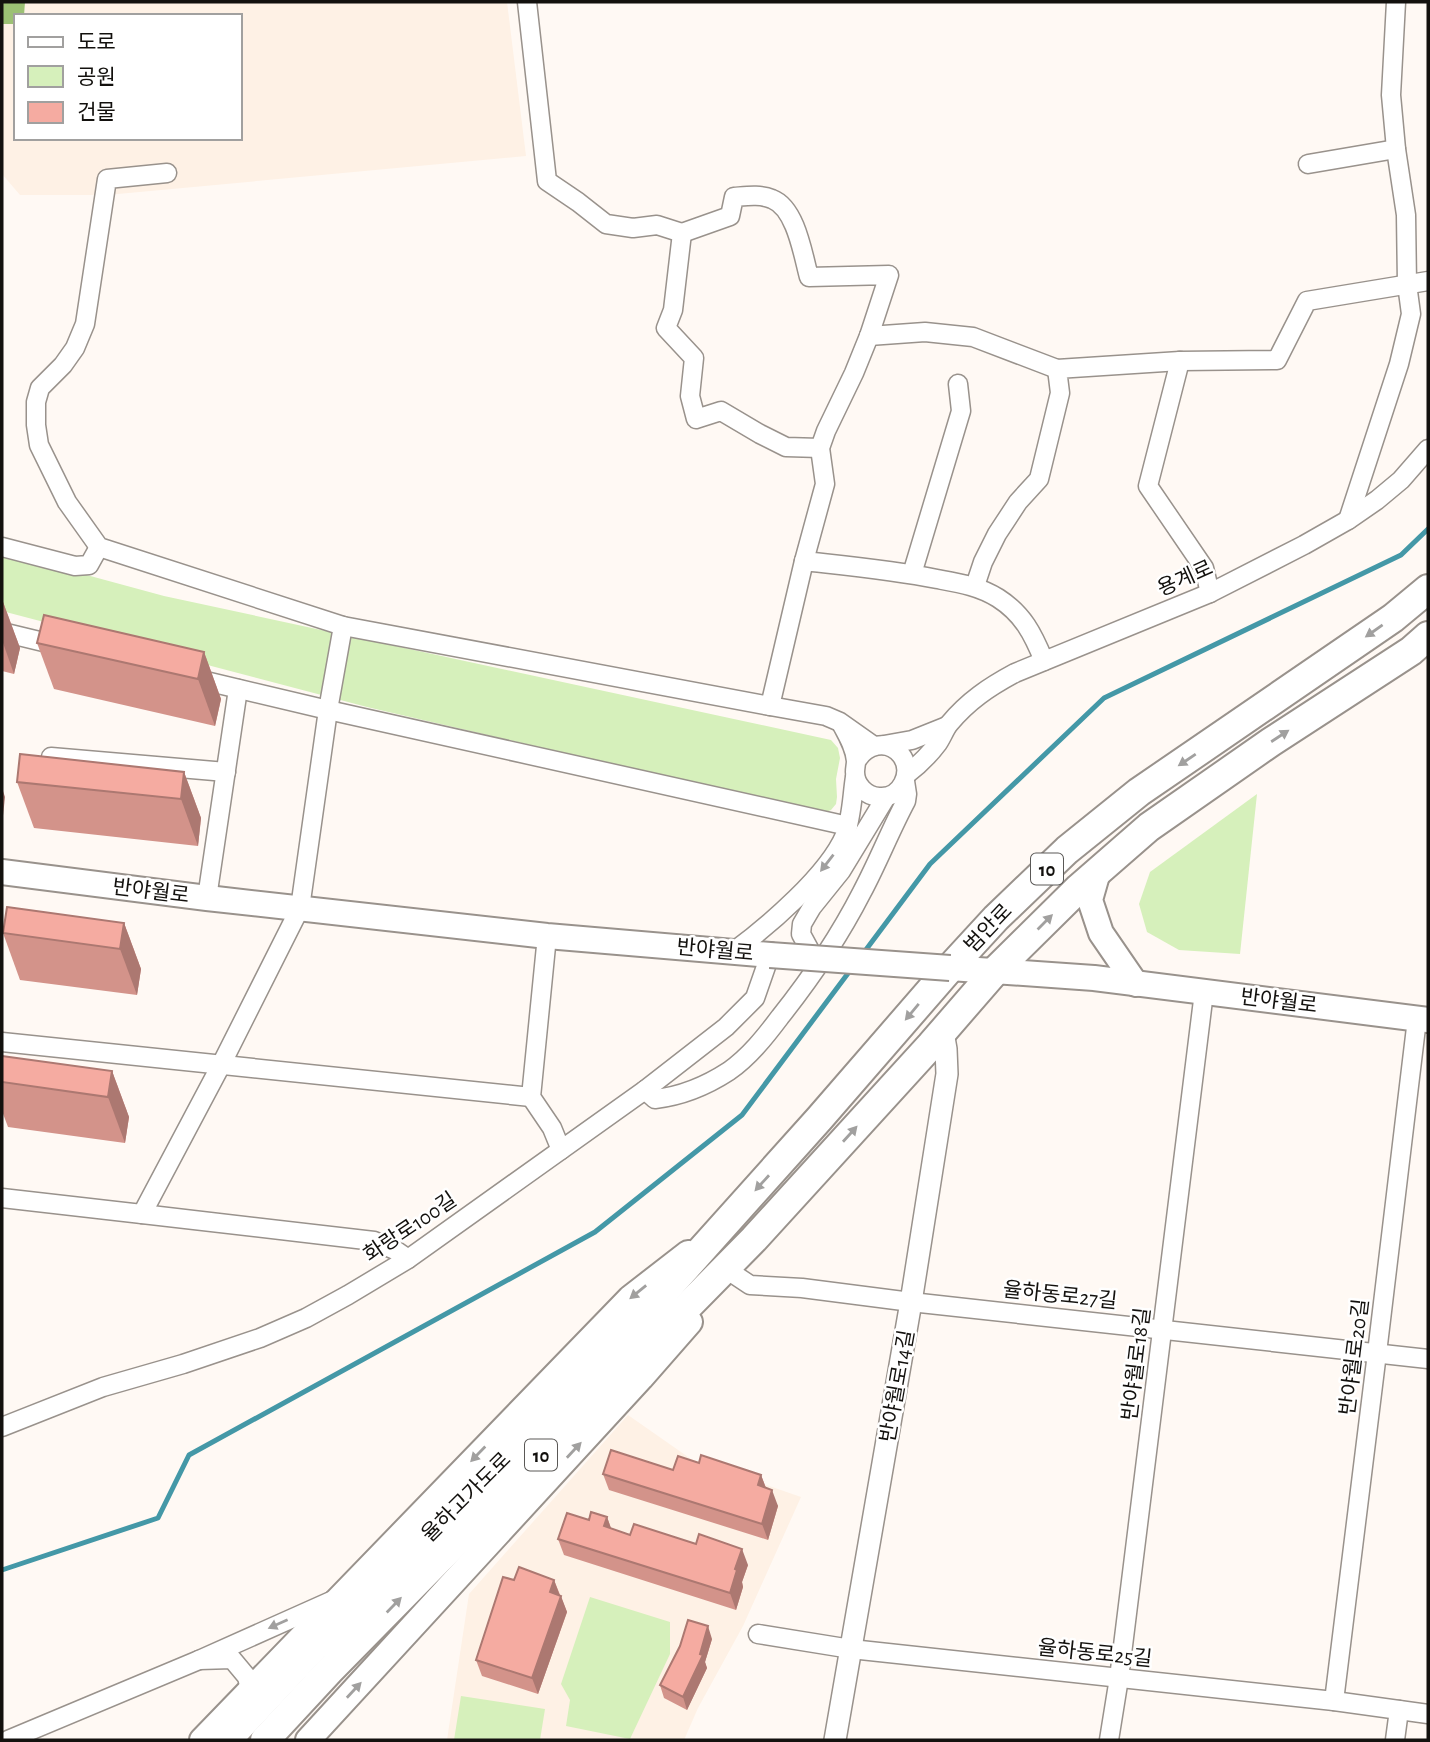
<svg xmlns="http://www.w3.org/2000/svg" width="1430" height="1742" font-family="'Alegreya Sans','Noto Sans KR',sans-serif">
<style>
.built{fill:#fef1e5}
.green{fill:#d6f0bb}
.forest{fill:#9cc174}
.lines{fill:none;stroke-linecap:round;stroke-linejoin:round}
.stream{stroke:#4498a7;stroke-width:5}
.minor-casing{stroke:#99928c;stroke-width:21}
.tertiary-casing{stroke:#99928c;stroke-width:24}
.secondary-casing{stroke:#99928c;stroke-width:28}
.trunk-casing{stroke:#99928c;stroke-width:32}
.minor{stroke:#fff;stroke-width:18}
.tertiary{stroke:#fff;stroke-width:21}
.secondary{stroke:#fff;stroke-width:24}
.trunk{stroke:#fff;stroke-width:28}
.secondary-bridge-casing{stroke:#99928c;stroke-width:28;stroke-linecap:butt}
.secondary-bridge{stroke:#fff;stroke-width:24}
.wall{fill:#d3938a}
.shaded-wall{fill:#ac7871}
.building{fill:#f5aba1;stroke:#ac7871;stroke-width:2}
.oneway{fill:#a1a09f}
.labels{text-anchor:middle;stroke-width:5;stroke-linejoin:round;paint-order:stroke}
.shield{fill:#fff;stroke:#5a5856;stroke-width:2}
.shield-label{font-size:19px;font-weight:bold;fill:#13110e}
.street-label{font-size:21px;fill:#13110e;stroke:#fff}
</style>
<rect width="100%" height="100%" fill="#fff9f4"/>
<g class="built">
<path d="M25 2H507L526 156 107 195H20L2 174V24H16V138H240V16H24Z"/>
<path d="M628 1415 691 1459 801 1497 743 1626 698 1708 684 1740H447L469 1594Z"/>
</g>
<g class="green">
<path d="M2 552 164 596 831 740 838 748 840 758 836 779 837 797 836 804 831 810 824 813 367 707 2 611Z"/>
<path d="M1257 794 1240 954 1179 950 1147 932 1139 904 1150 872Z"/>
<path d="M590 1597 670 1622V1654L630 1739 566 1726 570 1700 561 1684Z"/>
<path d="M461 1696 545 1709 540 1740H454Z"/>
</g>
<path class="forest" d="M2 2H25L24 16H16V24H2Z"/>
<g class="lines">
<g class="stream">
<path d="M862 955 930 864 1104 698 1401 555 1428 529"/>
<path d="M2 1570 158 1518 189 1455 595 1232 742 1115 852 968"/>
</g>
<g class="minor-casing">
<g id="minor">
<path d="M527 2 547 181 578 202 606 224 633 228 657 225 682 233 730 216 734 197C747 196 760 194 772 199 796 208 803 255 809 277L889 275 869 336 854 373 826 431 820 448 825 484 804 561 770 706 826 716 840 722 874 746"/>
<path d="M1308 164 1396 149"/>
<path d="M682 233 673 310 666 328 694 358 690 396 696 419 721 411 760 434 786 447 820 448"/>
<path d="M869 336 925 332 973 337 1057 369"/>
<path d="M1180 361 1148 486 1204 568 1210 593"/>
<path d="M1348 520 1399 364 1411 314 1407 284 1406 215 1396 149 1391 95 1396 2"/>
<path d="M2 547 75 566 89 565 99 547"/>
<path d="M804 561C849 566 893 570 937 579 959 583 979 586 998 598 1023 614 1033 634 1044 661"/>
<path d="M912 574 961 411 958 384"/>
<path d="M975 586 983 562 997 534 1018 502 1039 479 1060 393 1057 369 1180 361 1277 360 1307 301 1428 281"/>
<path d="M343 626 770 706"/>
<path d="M2 632 60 646"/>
<path d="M193 678 328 710 848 826"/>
<path d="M842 725C848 736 855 748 856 761 856 765 855 768 855 772 855 785 866 796 879 797 901 799 914 772 901 755 887 738 865 745 856 762"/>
<path d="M884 745 912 740 947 726"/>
<path d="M51 757 226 772"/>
<path d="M907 774C919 765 929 755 938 743 942 737 945 729 949 724 968 701 989 687 1015 673L1210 593 1304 545 1348 520 1377 500 1401 480 1428 449"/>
<path d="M207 898 238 689"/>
<path d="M547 936 531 1097 552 1128 561 1150"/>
<path d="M733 952C768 926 828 875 845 835 852 817 852 796 855 777"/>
<path d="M814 958 801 934 802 924 812 907 841 871 886 797"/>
<path d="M2 1042 531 1097"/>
<path d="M645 1090 655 1099C682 1096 706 1086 729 1071 749 1057 765 1037 780 1017 811 978 839 937 862 892 878 862 890 831 906 801L907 794 905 781"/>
<path d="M2 1198 142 1214 221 1065 300 908 328 710 343 626 99 547 67 502 39 445 36 425V402L40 388 63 365 75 348 85 324 107 179 167 173"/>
<path d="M142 1214 374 1241 395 1250 408 1259"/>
<path d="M732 1273 750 1285 802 1288 911 1302 1428 1359"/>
<path d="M2 1427 103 1387 183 1364 260 1338 306 1318 348 1295 408 1259 645 1090 726 1027 755 998 770 955"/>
<path d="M758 1634 851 1649 1334 1701 1428 1714"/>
<path d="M250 1689 247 1677 232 1659 199 1660 331 1601"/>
<path d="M1334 1701 1377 1353 1417 1019"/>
<path d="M8 1740 199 1660"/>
<path d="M1109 1740 1119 1678 1204 992"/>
<path d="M1395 1740 1399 1710"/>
</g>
</g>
<g class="tertiary-casing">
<path id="tertiary" d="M835 1740 911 1302 947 1074 946 1049 943 1032"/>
</g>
<g class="secondary-casing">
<g id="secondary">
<path d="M2 872 207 898 547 936 770 955"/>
<path d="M1098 872 1090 900 1101 933 1136 984"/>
<path d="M950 968 1094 978 1428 1020"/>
<path d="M202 1740 630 1298 688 1253"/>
<path d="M308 1740 641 1378 690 1322"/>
</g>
</g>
<g class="trunk-casing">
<g id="trunk">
<path d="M227 1740 315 1646 603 1360 819 1119 950 968 996 918 1067 850 1139 792 1393 618 1428 589"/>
<path d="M265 1740 329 1671 754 1239 931 1045 996 970 1079 888 1149 827 1271 742 1411 651 1428 636"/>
</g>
</g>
<use href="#minor" class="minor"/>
<use href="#tertiary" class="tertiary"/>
<use href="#secondary" class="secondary"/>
<use href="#trunk" class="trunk"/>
<g class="secondary-bridge-casing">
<path id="secondary-bridge" d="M770 955 950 968"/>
</g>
<use href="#secondary-bridge" class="secondary-bridge"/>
</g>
<g class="wall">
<path d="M2 601 3 602 20 648 14 674 2 671Z"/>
<path d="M37 643 204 652 221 699 215 726 54 689Z"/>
<path d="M184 772 201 818 198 846 34 828 17 782Z"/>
<path d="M124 923 141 969 137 995 20 980 3 933Z"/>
<path d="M2 1056 112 1071 129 1117 125 1143 8 1127 2 1111Z"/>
<path d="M699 1463 761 1475 766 1488 778 1506 768 1540 609 1490 603 1474 673 1470Z"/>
<path d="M607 1517 611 1528 630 1535 748 1565 742 1582 743 1587 736 1610 564 1555 558 1539 589 1520Z"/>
<path d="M514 1580H554L567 1612 538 1694 482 1676 476 1660Z"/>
<path d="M712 1639 705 1662 707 1668 687 1710 664 1698 660 1685 680 1646Z"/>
</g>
<g class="shaded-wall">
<path d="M3 602 20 648 14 674 2 640V607Z"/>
<path d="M204 652 221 699 215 726 198 679Z"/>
<path d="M184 772 201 818 198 846 181 799Z"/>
<path d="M2 788 5 797 2 825Z"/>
<path d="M124 923 141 969 137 995 120 949Z"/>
<path d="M112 1071 129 1117 125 1143 108 1097Z"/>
<path d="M761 1475 767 1491 758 1485Z"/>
<path d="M772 1490 778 1506 768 1540 762 1524Z"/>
<path d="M607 1517 613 1534 604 1526Z"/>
<path d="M742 1549 748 1565 742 1582 743 1587 736 1610 730 1593 735 1569Z"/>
<path d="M554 1580 560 1596 550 1592Z"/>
<path d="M561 1596 567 1612 538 1694 532 1678Z"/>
<path d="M708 1626 712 1639 705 1662 707 1668 687 1710 683 1697 700 1654Z"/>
</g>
<g class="building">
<path d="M44 615 204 652 198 679 37 643Z"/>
<path d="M20 754 184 772 181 799 17 782Z"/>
<path d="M7 907 124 923 120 949 3 933Z"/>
<path d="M2 1056 112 1071 108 1097 2 1082Z"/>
<path d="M611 1450 673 1470 678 1456 699 1463 701 1455 761 1475 758 1485 772 1490 762 1524 603 1474Z"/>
<path d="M591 1512 607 1517 604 1526 630 1535 634 1524 696 1544 699 1534 742 1549 735 1569 737 1570 730 1593 558 1539 567 1513 589 1520Z"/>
<path d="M519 1567 554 1580 550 1592 561 1596 532 1678 476 1660 503 1577 514 1580Z"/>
<path d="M688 1620 708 1626 700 1654 703 1655 683 1697 660 1685 680 1646Z"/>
</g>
<defs><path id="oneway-solid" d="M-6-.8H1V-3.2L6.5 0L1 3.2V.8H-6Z" transform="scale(1.75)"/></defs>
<g class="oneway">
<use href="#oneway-solid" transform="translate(1374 631) rotate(145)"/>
<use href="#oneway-solid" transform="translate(1280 736) rotate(-33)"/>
<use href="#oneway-solid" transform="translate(1187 760) rotate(146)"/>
<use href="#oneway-solid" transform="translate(827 863) rotate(128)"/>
<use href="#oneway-solid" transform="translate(1045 922) rotate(-45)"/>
<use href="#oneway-solid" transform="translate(912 1012) rotate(130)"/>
<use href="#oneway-solid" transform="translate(850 1134) rotate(-48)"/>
<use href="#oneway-solid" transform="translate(762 1183) rotate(132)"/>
<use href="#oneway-solid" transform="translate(638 1292) rotate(141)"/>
<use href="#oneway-solid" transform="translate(574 1450) rotate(-47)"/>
<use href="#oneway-solid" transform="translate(478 1454) rotate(134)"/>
<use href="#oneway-solid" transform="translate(394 1605) rotate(-46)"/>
<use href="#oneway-solid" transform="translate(278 1624) rotate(156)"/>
<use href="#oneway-solid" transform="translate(354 1690) rotate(-47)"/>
</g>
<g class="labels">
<g class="shield">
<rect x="1031" y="853.5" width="32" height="31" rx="5"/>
<rect x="525" y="1439.5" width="32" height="31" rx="5"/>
</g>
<g class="shield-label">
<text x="1047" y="876">10</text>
<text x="541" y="1462">10</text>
</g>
<g class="street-label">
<text transform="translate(1185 578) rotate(-24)" y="7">용계로</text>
<text transform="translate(151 891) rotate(7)" y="7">반야월로</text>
<text transform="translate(988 928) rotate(-46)" y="7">범안로</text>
<text transform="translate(715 950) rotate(5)" y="7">반야월로</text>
<text transform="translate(1279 1001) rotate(7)" y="7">반야월로</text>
<text transform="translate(410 1227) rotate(-34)" y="7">화랑로100길</text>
<text transform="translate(1060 1295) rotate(6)" y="7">율하동로27길</text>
<text transform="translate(1354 1357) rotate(-83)" y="7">반야월로20길</text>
<text transform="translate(1136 1364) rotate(-83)" y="7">반야월로18길</text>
<text transform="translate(897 1386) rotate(-80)" y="7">반야월로14길</text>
<text transform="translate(466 1497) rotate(-45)" y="7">율하고가도로</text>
<text transform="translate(1095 1653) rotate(6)" y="7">율하동로25길</text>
</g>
</g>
<rect width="1430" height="1742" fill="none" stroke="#13110e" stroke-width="7"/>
<rect x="14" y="14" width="228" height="126" fill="#ffffff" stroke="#a1a09f" stroke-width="2"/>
<rect x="28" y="37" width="35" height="10" fill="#ffffff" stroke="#a1a09f" stroke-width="2"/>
<text x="77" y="49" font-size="21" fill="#13110e">도로</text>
<rect x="28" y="66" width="35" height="21" fill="#d6f0bb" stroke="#a1a09f" stroke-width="2"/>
<text x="77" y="84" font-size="21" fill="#13110e">공원</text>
<rect x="28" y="102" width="35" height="21" fill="#f5aba1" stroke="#a1a09f" stroke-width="2"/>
<text x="77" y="119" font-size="21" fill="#13110e">건물</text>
</svg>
